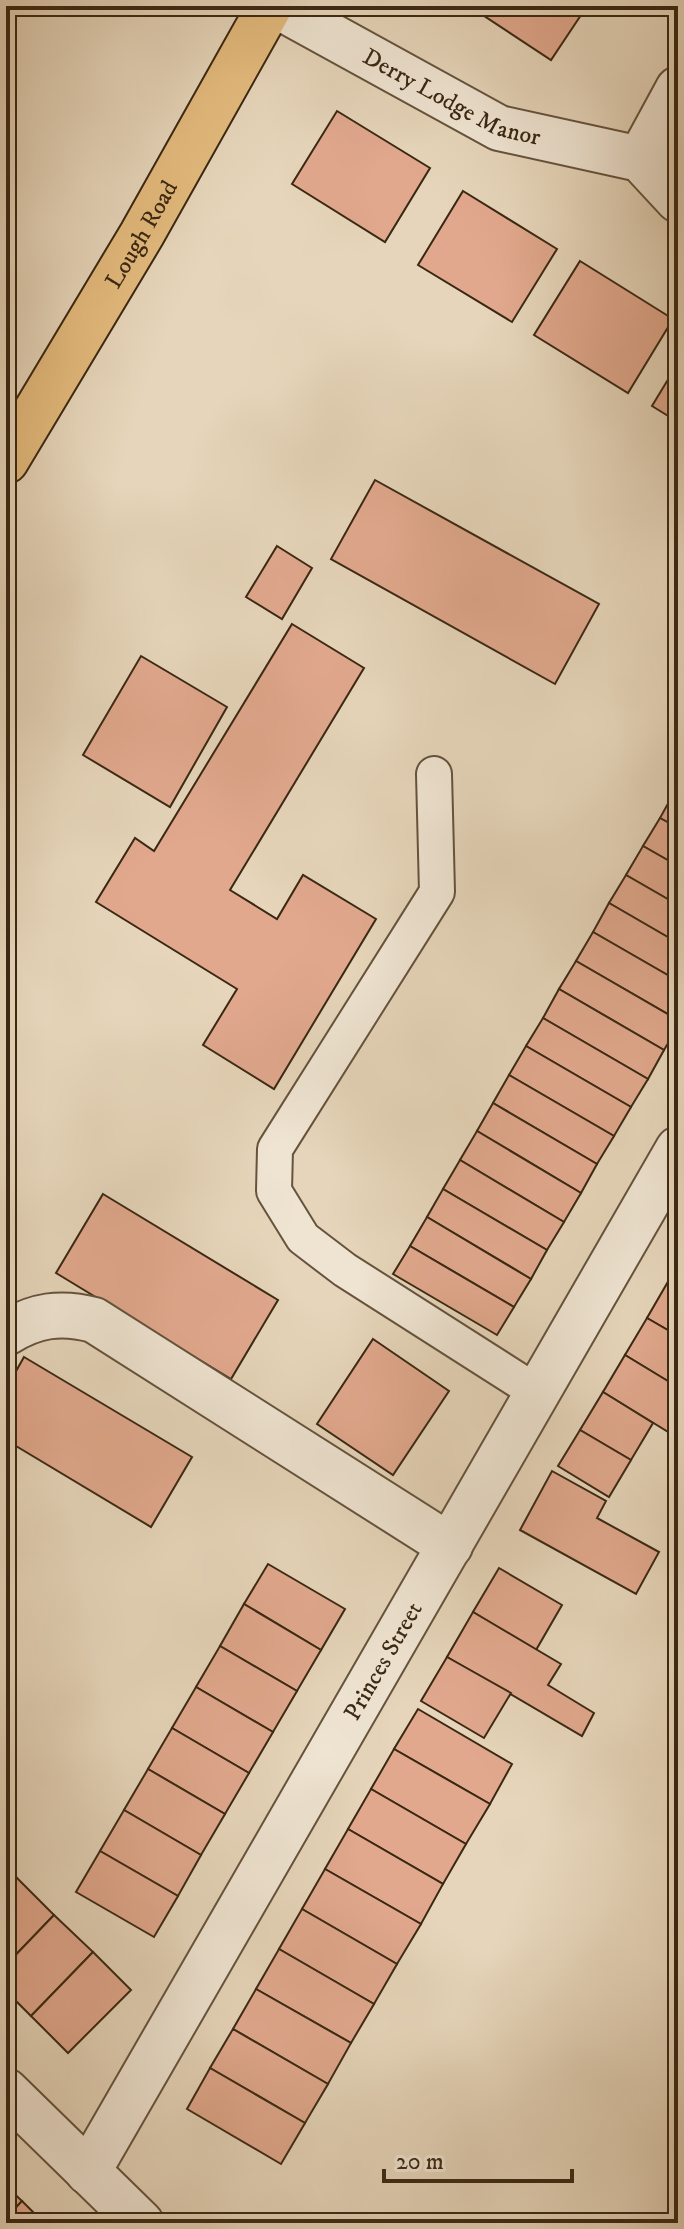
<svg xmlns="http://www.w3.org/2000/svg" width="684" height="2229" font-family="'IM FELL DW Pica',serif">
<style>
.building{fill:#e1a88d;stroke:#3a2813;stroke-width:2}
.lines{fill:none;stroke-linecap:round;stroke-linejoin:round}
.service-casing{stroke:#65533d;stroke-width:38}
.minor-casing{stroke:#65533d;stroke-width:48}
.primary-casing{stroke:#3a2813;stroke-width:48}
.service{stroke:#efe4d2;stroke-width:34}
.minor{stroke:#efe4d2;stroke-width:44}
.primary{stroke:#e3ba7d;stroke-width:44}
.labels{text-anchor:middle;stroke-width:6;stroke-linejoin:round;paint-order:stroke}
.street-label{font-size:24px;fill:#3a2813;stroke:#efe4d2}
</style>
<rect width="100%" height="100%" fill="#e6d5ba"/>
<filter id="stains"><feTurbulence type="fractalNoise" baseFrequency=".0025" numOctaves="4"/><feColorMatrix values="0 0 0 0 .2 0 0 0 0 .09 0 0 0 0 .02 0 0 0 .5 -.17"/></filter>
<radialGradient id="worn" r=".72"><stop offset=".6" stop-color="#630" stop-opacity="0"/><stop offset="1" stop-color="#630" stop-opacity=".3"/></radialGradient>
<g class="building">
<path d="M469 6H587L551 60Z"/>
<path d="M337 111 430 168 385 242 292 184Z"/>
<path d="M463 191 557 249 512 322 418 265Z"/>
<path d="M580 261 673 319 628 393 534 335Z"/>
<path d="M678 363V422L652 406Z"/>
<path d="M375 480 599 604 555 684 331 559Z"/>
<path d="M277 546 312 568 282 619 246 597Z"/>
<path d="M292 624 364 668 230 890 277 919 303 875 376 919 274 1089 203 1045 237 989 96 902 135 838 154 851Z"/>
<path d="M141 656 227 707 170 807 83 755Z"/>
<path d="M676 789 678 790V828L660 818Z"/>
<path d="M660 818 678 828V866L643 846Z"/>
<path d="M643 846 678 866V905L626 875Z"/>
<path d="M626 875 678 905V943L609 903Z"/>
<path d="M609 903 678 943V981L593 932Z"/>
<path d="M593 932 678 981V1020L576 961Z"/>
<path d="M576 961 678 1020V1027L664 1050 559 989Z"/>
<path d="M559 989 664 1050 648 1079 543 1018Z"/>
<path d="M543 1018 648 1079 631 1107 526 1046Z"/>
<path d="M526 1046 631 1107 614 1136 509 1075Z"/>
<path d="M509 1075 614 1136 597 1164 493 1103Z"/>
<path d="M493 1103 597 1164 581 1193 477 1131Z"/>
<path d="M477 1131 581 1193 564 1222 460 1160Z"/>
<path d="M460 1160 564 1222 547 1250 443 1189Z"/>
<path d="M443 1189 547 1250 531 1279 427 1217Z"/>
<path d="M103 1194 278 1300 231 1379 56 1273Z"/>
<path d="M427 1217 531 1279 514 1307 410 1246Z"/>
<path d="M410 1246 514 1307 497 1335 393 1274Z"/>
<path d="M669 1280 678 1286V1336L647 1318Z"/>
<path d="M647 1318 678 1336 676 1386 625 1355Z"/>
<path d="M373 1339 449 1391 393 1475 317 1424Z"/>
<path d="M625 1355 676 1386 670 1396 678 1401V1438L603 1392Z"/>
<path d="M24 1357 192 1457 151 1527 6 1440V1389Z"/>
<path d="M603 1392 653 1423 631 1460 580 1430Z"/>
<path d="M580 1430 631 1460 609 1497 558 1466Z"/>
<path d="M552 1471 606 1501 597 1518 659 1552 636 1594 520 1530Z"/>
<path d="M268 1564 345 1609 321 1650 244 1604Z"/>
<path d="M499 1568 562 1605 536 1650 473 1612Z"/>
<path d="M244 1604 321 1650 297 1691 220 1646Z"/>
<path d="M473 1612 561 1664 548 1685 594 1713 582 1736 447 1657Z"/>
<path d="M220 1646 297 1691 273 1732 196 1687Z"/>
<path d="M447 1657 511 1693 484 1738 421 1701Z"/>
<path d="M196 1687 273 1732 249 1773 172 1728Z"/>
<path d="M418 1709 512 1764 490 1804 394 1749Z"/>
<path d="M172 1728 249 1773 225 1814 148 1769Z"/>
<path d="M394 1749 490 1804 466 1844 371 1789Z"/>
<path d="M148 1769 225 1814 201 1855 124 1810Z"/>
<path d="M371 1789 466 1844 443 1884 348 1829Z"/>
<path d="M124 1810 201 1855 178 1896 100 1851Z"/>
<path d="M348 1829 443 1884 421 1924 325 1869Z"/>
<path d="M100 1851 178 1896 154 1937 76 1892Z"/>
<path d="M6 1867 17 1878 6 1889Z"/>
<path d="M325 1869 421 1924 397 1964 302 1909Z"/>
<path d="M17 1878 54 1915 6 1965V1889Z"/>
<path d="M302 1909 397 1964 374 2004 279 1949Z"/>
<path d="M54 1915 93 1952 31 2016 6 1991V1965Z"/>
<path d="M279 1949 374 2004 351 2043 256 1989Z"/>
<path d="M93 1952 131 1990 68 2053 31 2016Z"/>
<path d="M256 1989 351 2043 328 2084 233 2029Z"/>
<path d="M233 2029 328 2084 305 2123 210 2068Z"/>
<path d="M210 2068 305 2123 281 2164 187 2109Z"/>
<path d="M6 2186 22 2201 6 2218Z"/>
<path d="M22 2201 44 2223H6V2218Z"/>
</g>
<g class="lines">
<g class="service-casing">
<path id="service" d="M434 774 437 892 275 1149 274 1191 303 1238 345 1270 538 1393"/>
</g>
<g class="minor-casing">
<g id="minor">
<path id="s1" d="M277 6 499 128 640 159 678 200"/>
<path d="M640 159 678 89"/>
<path d="M6 1333C35 1315 61 1311 94 1320L450 1546"/>
<path d="M6 2091 141 2223"/>
<path id="s2" d="M88 2172 678 1149"/>
</g>
</g>
<g class="primary-casing">
<g id="primary">
<path id="s3" d="M6 461 142 234 270 6"/>
</g>
</g>
<use href="#service" class="service"/>
<use href="#minor" class="minor"/>
<use href="#primary" class="primary"/>
</g>
<g class="labels">
<g class="street-label">
<text dy="8" stroke="none"><textPath href="#s1" startOffset="198">Derry Lodge Manor</textPath></text>
<text dy="8" stroke="none"><textPath href="#s3" startOffset="264">Lough Road</textPath></text>
<text dy="8" stroke="none"><textPath href="#s2" startOffset="590">Princes Street</textPath></text>
</g>
</g>
<rect width="684" height="2229" fill="none" stroke="#e6d5ba" stroke-width="32"/>
<rect x="8" y="8" width="668" height="2213" fill="none" stroke="#3a2813" stroke-width="4"/>
<rect x="16" y="16" width="652" height="2197" fill="none" stroke="#3a2813" stroke-width="2"/>
<path d="M384 2169v12h188v-12" fill="none" stroke="#3a2813" stroke-width="4"/>
<text x="396" y="2169" font-size="24" fill="#3a2813" stroke="#efe4d2" stroke-width="6" paint-order="stroke">20 m</text>
<rect width="100%" height="100%" filter="url(#stains)"/>
<rect width="100%" height="100%" fill="url(#worn)"/>
</svg>
